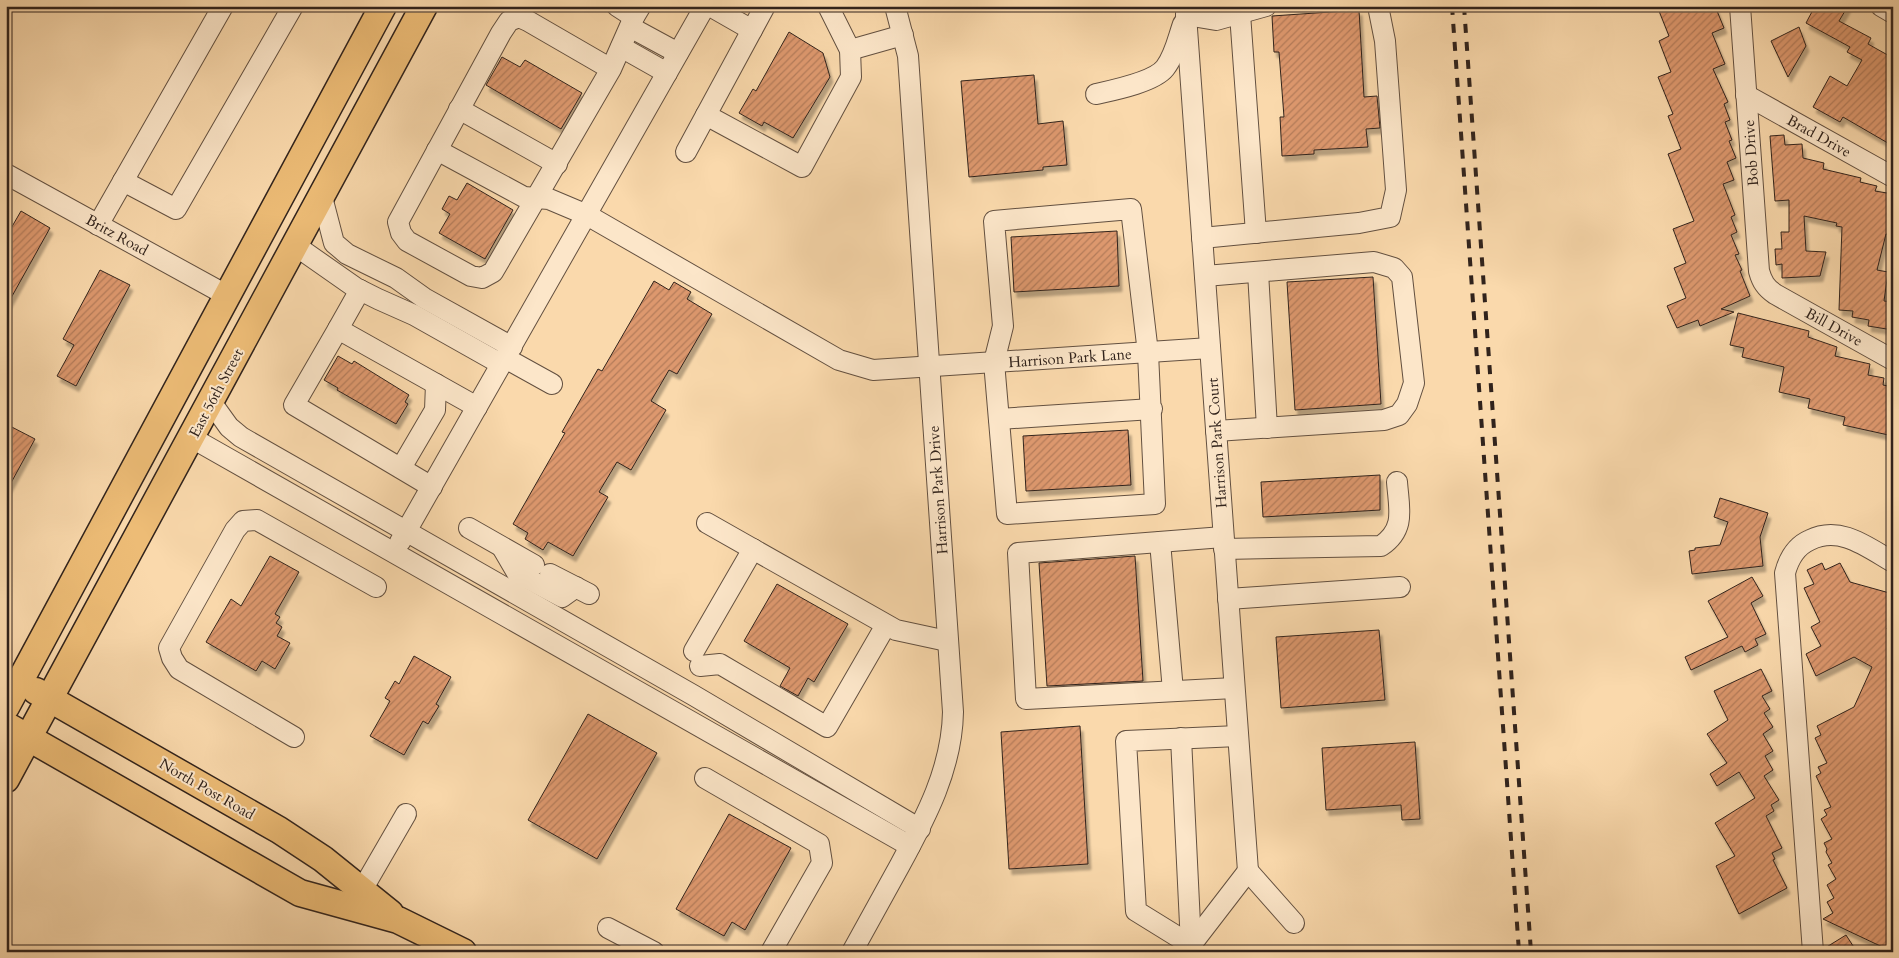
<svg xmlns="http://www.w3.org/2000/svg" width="1899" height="958" font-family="Cardo,serif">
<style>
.building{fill:url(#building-hatch);stroke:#31231c;filter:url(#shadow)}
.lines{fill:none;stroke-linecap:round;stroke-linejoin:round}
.minor-casing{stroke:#635040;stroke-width:22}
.major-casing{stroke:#31231c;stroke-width:29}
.minor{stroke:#fce6c9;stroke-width:20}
.major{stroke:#edbc76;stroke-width:26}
.rail{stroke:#31231c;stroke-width:4;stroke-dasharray:9 9;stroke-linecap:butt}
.labels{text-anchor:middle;stroke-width:4;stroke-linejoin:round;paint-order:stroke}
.street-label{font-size:15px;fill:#31231c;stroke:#fce6c9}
</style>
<defs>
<pattern id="building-hatch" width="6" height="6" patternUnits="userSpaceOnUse" patternTransform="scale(1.25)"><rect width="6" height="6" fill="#dd986e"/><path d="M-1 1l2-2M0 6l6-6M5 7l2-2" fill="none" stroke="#b47c5a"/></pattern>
<filter id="shadow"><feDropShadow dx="3" dy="5.5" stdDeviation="1" flood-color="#0004"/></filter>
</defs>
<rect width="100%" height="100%" fill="#fad9ac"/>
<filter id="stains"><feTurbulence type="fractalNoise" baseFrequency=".004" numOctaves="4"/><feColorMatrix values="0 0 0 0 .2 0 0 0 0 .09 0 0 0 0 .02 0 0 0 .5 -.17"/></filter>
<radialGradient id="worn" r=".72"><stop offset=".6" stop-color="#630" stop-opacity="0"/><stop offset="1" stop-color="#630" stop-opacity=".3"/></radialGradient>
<g class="building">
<path d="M1657 6H1715L1724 28 1712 33 1725 64 1713 69 1728 102 1724 104 1730 120 1725 122 1732 140 1729 141 1736 158 1727 162 1734 180 1723 184 1735 215 1731 217 1737 232 1731 235 1739 254 1735 255 1742 270 1740 271 1750 296 1721 309 1734 312 1700 326 1698 320 1677 328 1667 306 1686 298 1674 268 1686 263 1673 229 1694 221 1668 154 1681 149 1668 116 1673 114 1658 77 1671 72 1659 41 1669 36Z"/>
<path d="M1815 6H1848L1839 21 1871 38 1868 44 1893 58V146L1843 117 1840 122 1813 107 1830 76 1847 86 1862 60 1847 52 1850 47 1806 23Z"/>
<path d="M1359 10 1364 97 1377 96 1380 128 1366 129 1368 147 1314 150V154L1282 156 1280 117H1284L1279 52H1274L1272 16Z"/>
<path d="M1799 27 1806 46 1788 77 1771 41Z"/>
<path d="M789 32 823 53 830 77 793 138 764 122 762 126 739 113 753 89 756 91Z"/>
<path d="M502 57 520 67 525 60 582 93 561 129 486 85Z"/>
<path d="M1034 75 1038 124 1063 121 1067 165 1043 167V170L969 177 961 81Z"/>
<path d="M1784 135 1785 145 1802 144 1803 158 1824 163 1823 169 1861 178 1860 182 1877 186 1875 191 1893 194V235L1886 234 1877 270 1888 272 1884 301 1893 302V330L1868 326 1869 320 1852 317 1853 311 1839 310 1842 227 1836 226 1837 223 1804 216 1806 251 1826 252 1820 276 1782 278V264L1776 265 1775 249H1782L1781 232H1789V200L1775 201 1770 136Z"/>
<path d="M467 183 513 210 485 259 439 233 450 214 442 209 449 196 457 200Z"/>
<path d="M21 211 50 228 6 307V237Z"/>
<path d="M1117 231 1119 286 1014 292 1011 237Z"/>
<path d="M100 270 130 285 76 386 57 376 74 345 63 339Z"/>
<path d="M1373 277 1381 404 1295 410 1287 282Z"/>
<path d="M654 281 669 290 674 282 691 292 687 299 712 314 677 374 669 370 651 401 666 410 631 470 617 462 599 492 608 497 573 556 548 542 543 550 525 539 528 533 513 524 565 433 562 432 598 369 602 371Z"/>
<path d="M1738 313 1809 331 1808 337 1837 347 1835 356 1870 364 1868 375 1884 378 1883 385 1893 387V436L1843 425 1845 417 1808 408 1810 399 1779 392 1784 367 1742 357 1744 348 1730 345Z"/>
<path d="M338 356 352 364 354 361 409 395 405 402 408 404 396 424 337 390 338 388 324 380Z"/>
<path d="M6 424 35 439 6 492Z"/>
<path d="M1128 430 1131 485 1026 491 1023 436Z"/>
<path d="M1380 475V510L1263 517 1261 482Z"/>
<path d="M1720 498 1768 513 1760 537 1763 566 1692 574 1689 551 1695 550V548L1720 545 1728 522 1714 517Z"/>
<path d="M270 556 299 572 275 614 280 617 276 623 282 627 277 636 290 643 275 669 262 661 256 671 206 642 231 599 241 606Z"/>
<path d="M1135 556 1143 681 1047 686 1039 563Z"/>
<path d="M1822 563 1825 570 1840 563 1850 582 1893 594V610L1887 629 1893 632V952L1823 919 1833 913 1827 902 1834 898 1827 885 1836 879 1828 865 1832 863 1826 852 1827 849 1824 843 1832 839 1821 819 1827 815 1824 810 1831 807 1816 776 1821 773 1818 767 1827 763 1815 738 1821 735 1817 726 1854 707 1872 667 1854 657 1816 676 1806 654 1821 646 1811 627 1820 622 1804 588 1814 584 1807 570Z"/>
<path d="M1752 577 1763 596 1751 603 1766 634 1755 639 1758 645 1745 652 1742 646 1691 670 1685 657 1728 637 1708 601Z"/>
<path d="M777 584 848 624 814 682 808 678 798 696 780 686 790 668 744 641Z"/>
<path d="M1379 630 1385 700 1281 708 1276 637Z"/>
<path d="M414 656 451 677 436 704 439 706 428 724 423 721 404 755 370 736 390 701 385 698 395 681 399 684Z"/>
<path d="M1761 669 1772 691 1762 696 1770 709 1764 713 1773 727 1763 734 1773 751 1765 756 1773 770 1764 776 1779 800 1771 805 1774 811 1766 816 1782 848 1772 853 1775 859 1773 860 1787 888 1739 914 1716 866 1735 856 1715 823 1755 798 1739 772 1717 786 1710 774 1727 763 1707 734 1728 720 1714 691Z"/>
<path d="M588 714 657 753 597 859 528 820Z"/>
<path d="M1080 726 1088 864 1009 869 1001 732Z"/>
<path d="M1415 742 1420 819 1402 820 1401 805 1326 810 1322 748Z"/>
<path d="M729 814 791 848 745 930 732 922 724 936 676 909Z"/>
<path d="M1846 935 1857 952H1825V948Z"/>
</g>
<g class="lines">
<g class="minor-casing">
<g id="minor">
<path d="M617 6 634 17 640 7"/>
<path d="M710 6 752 30"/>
<path d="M765 6 706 115 802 167 851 77 850 50 828 6"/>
<path d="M1740 6 1759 271C1762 282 1766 288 1775 294L1893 360"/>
<path d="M1881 6 1893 13"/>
<path d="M1240 14 1256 233"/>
<path d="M1186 15 1248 871"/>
<path d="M1186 15 1216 20 1266 6"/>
<path d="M630 27 678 53"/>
<path d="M621 47 667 73"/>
<path d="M850 50 903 35"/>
<path d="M611 69 528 21 519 17 509 21 501 33 398 222 401 233 407 241 471 276 482 278 493 272 611 69 634 17"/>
<path d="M1096 94C1114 90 1154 82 1165 68 1175 55 1178 38 1183 24"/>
<path d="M1746 95 1893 177"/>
<path d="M459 109 557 164"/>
<path d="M437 150 524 197 549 199 587 215 839 360 873 370 1210 348"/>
<path d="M686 152 706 115"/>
<path d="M6 174 228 296"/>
<path d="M123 181 176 209 293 6"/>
<path d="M322 197 334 243 347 254 396 278 424 298 512 347"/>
<path d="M1131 209 1148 353 1155 504 1007 514 994 362 1003 326 994 221Z"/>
<path d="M98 225 223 6"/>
<path d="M1202 238 1359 223 1390 217 1396 190 1385 41 1378 6"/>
<path d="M296 246 356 288 378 299 414 315 501 364"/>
<path d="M1258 272 1267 428"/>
<path d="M1205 276 1374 262 1394 268 1402 277 1414 383 1407 404 1399 415 1384 420 1216 431"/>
<path d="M360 290 338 329 477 407"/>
<path d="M338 329 294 405 432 487"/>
<path d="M505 358 552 384"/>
<path d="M211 402 229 427 241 437 693 695 920 829"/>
<path d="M999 419 1152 409"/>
<path d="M192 438 910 846"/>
<path d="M401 468 435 410 436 384"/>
<path d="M707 523 896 630 947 641"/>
<path d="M469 528 534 565"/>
<path d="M1223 537 1018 553 1026 699 1234 688"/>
<path d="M400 542 705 6"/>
<path d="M1160 542 1173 691"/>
<path d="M503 549 517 573 562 597 576 587"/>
<path d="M1224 549 1381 546C1406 529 1399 509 1397 482"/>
<path d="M550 574 589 594"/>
<path d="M1228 599 1400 587"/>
<path d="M694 651 753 549"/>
<path d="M700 666 720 664 827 727 886 625"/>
<path d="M1238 736 1126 741 1136 911 1191 945 1248 871"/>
<path d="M294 737 179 669 172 658 169 648 235 530 243 521 257 520 376 587"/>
<path d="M1181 738 1191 945"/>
<path d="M705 778 819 844 822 863 771 952"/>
<path d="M1248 871 1294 923"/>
<path d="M362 890 406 814"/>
<path d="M608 928 654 952"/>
<path d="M852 952C868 923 884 894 900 865 926 817 952 768 953 712L908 56 895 6"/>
<path d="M1813 952 1785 573C1789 558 1796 546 1810 540 1840 525 1867 547 1893 562"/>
</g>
</g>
<g class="major-casing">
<g id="major">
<path d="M36 691 279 830 323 859 390 913"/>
<path d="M6 707 383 6"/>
<path d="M6 725 300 893 398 920 463 952"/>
<path d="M6 779 424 6"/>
</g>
</g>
<use href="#minor" class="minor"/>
<use href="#major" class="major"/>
<g class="rail">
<path d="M1452 6 1519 952"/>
<path d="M1464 6 1531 952"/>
</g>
</g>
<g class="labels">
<g class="street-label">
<text transform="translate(1819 136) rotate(29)" y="5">Brad Drive</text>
<text transform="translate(1751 153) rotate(-94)" y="5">Bob Drive</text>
<text transform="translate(117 235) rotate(29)" y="5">Britz Road</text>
<text transform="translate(1834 327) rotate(29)" y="5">Bill Drive</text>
<text transform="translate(1070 358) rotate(-4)" y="5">Harrison Park Lane</text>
<text transform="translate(216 393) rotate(-62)" y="5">East 56th Street</text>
<text transform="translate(1217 443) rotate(-94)" y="5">Harrison Park Court</text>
<text transform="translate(938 490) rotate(-94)" y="5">Harrison Park Drive</text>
<text transform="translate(207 789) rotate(30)" y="5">North Post Road</text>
</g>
</g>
<rect width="1899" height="958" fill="none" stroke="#fad9ac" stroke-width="25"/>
<rect x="8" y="8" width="1884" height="943" fill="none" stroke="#31231c" stroke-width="2.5"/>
<rect x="12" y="12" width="1874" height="933" fill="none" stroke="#31231c"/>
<rect width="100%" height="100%" filter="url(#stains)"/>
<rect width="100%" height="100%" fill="url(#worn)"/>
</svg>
